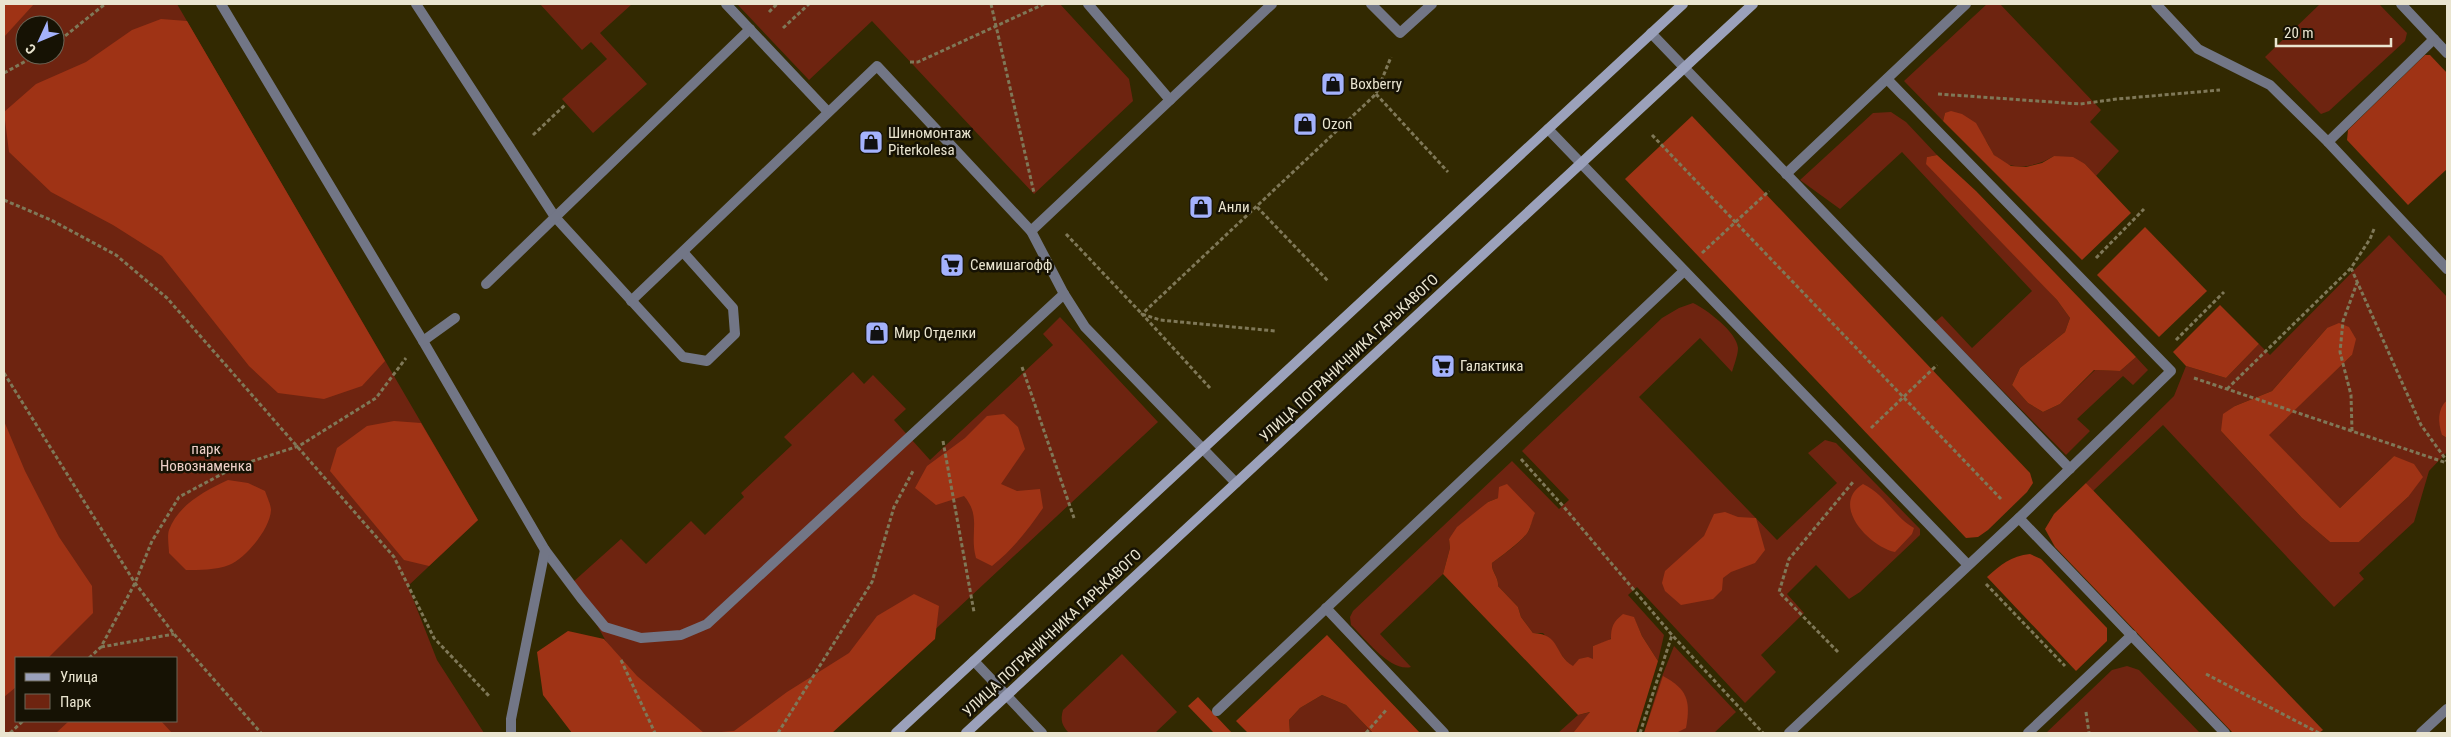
<svg xmlns="http://www.w3.org/2000/svg" width="2451" height="737" font-family="'Roboto Condensed',sans-serif">
<style>
.green{fill:#6e2410;fill-rule:evenodd}
.forest{fill:#9f3315}
.lines{fill:none;stroke-linecap:round;stroke-linejoin:round}
.path{stroke:#7f7858;stroke-width:3;stroke-dasharray:4 2.5;stroke-linecap:butt}
.lane{stroke:#727686;stroke-width:10}
.street{stroke:#727686;stroke-width:10}
.secondary{stroke:#9ba1bb;stroke-width:10}
.labels{text-anchor:middle;stroke-width:5;stroke-linejoin:round;paint-order:stroke}
.poi-label{font-size:15px;fill:#eae5d0;stroke:#161204;text-anchor:start}
.street-label{font-size:15px;fill:#eae5d0;stroke:#161204}
.park-label{font-size:15px;fill:#eed0c8;stroke:#161204}
</style>
<rect width="100%" height="100%" fill="#322901"/>
<g class="green">
<path d="M4 4H177L478 520 408 586 437 660 484 733H4ZM25 25H55V55H25ZM16 658H176V721H16Z"/>
<path d="M540 4H632L600 33 647 84 593 133 562 99 607 59 591 42 582 50Z"/>
<path d="M737 4H1060L1129 79 1133 101 1034 194 872 21 809 80Z"/>
<path d="M1987 4H2000L2101 110 2090 122 2119 151 2096 176 2085 164 2054 156C2036 167 2010 173 1994 155 1991 151 1989 145 1986 141 1976 130 1958 121 1945 113L1943 121 1904 81Z"/>
<path d="M2320 4H2379L2407 33 2405 41 2329 111 2321 114 2265 57Z"/>
<path d="M1891 112 1906 122 1937 155 1927 157 2057 300 2070 318 2065 332 2020 368 2012 385 2028 403 2043 412 2060 404 2095 370 2120 371 2136 357 2148 370 2133 385 2123 376 2077 419 2090 431 2066 455 1935 322 1942 316 1972 348 2032 291 1902 152 1840 209 1800 180 1873 113Z"/>
<path d="M2389 235 2447 297V400L2444 404 2442 435 2447 438V452L2429 471 2414 522 2359 573 2364 579 2334 607 2163 425 2093 491 2086 483 2174 396 2186 366 2226 378 2259 344 2270 355ZM2327 328 2352 355 2268 435 2340 508 2394 456 2408 497 2359 542H2330L2302 518 2221 431 2235 406 2272 391Z"/>
<path d="M1693 303C1706 309 1737 332 1738 348 1738 355 1734 365 1732 372L1700 338 1639 397 1777 540 1837 483 1808 453 1825 440 1836 443 1920 529V535L1860 592 1849 599 1816 565 1787 594 1804 613 1761 655 1776 672 1745 703 1637 587 1628 595 1664 635 1658 661 1642 636 1634 618 1608 641 1593 646V660L1573 667 1568 663 1543 633H1533L1521 617 1518 607 1498 586C1499 577 1491 572 1492 563 1504 554 1518 545 1528 532 1531 528 1531 519 1534 514L1498 498 1488 502 1449 539 1450 548 1443 574 1380 634 1411 667C1390 672 1366 639 1351 625L1350 617 1353 611 1512 461 1559 509 1569 500 1522 451 1662 318 1679 308Z"/>
<path d="M1060 317 1158 422 824 733H657L573 582 621 539 646 564 691 521 705 535 744 497 741 493 792 445 784 437 853 372 864 384 873 375 906 409 894 420 930 460 1053 345 1043 334Z"/>
<path d="M1674 646 1736 712 1714 733H1644L1659 684Z"/>
<path d="M1122 654 1177 712 1155 733H1069C1062 726 1060 720 1063 710Z"/>
<path d="M2127 666 2139 670 2200 733H2046L2112 670Z"/>
<path d="M1322 695 1346 705 1373 733H1290L1289 720 1300 708Z"/>
<path d="M1591 712 1573 733H1558L1578 715Z"/>
</g>
<g class="forest">
<path d="M4 4H34L4 37Z"/>
<path d="M161 19 187 21 385 361 362 386 324 399 278 393 249 366 162 256 113 225 51 192 9 152 4 112 36 84 86 62 132 30Z"/>
<path d="M2425 55H2430L2447 73V169L2408 205 2347 140 2348 130Z"/>
<path d="M1951 111 1962 114 1976 123 1994 155 2011 166 2026 167 2042 163 2054 156 2073 157 2085 164 2131 213 2082 260 1943 121 1945 113Z"/>
<path d="M1692 116 2030 473 2033 483 2027 492 1988 530 1978 537 1966 538 1625 179Z"/>
<path d="M1937 155 1976 191 2136 357 2120 371 2094 370 2060 404 2043 412 2028 403 2012 385 2020 368 2065 332 2070 318 2057 300 1926 164 1927 157Z"/>
<path d="M2145 227 2207 291 2159 337 2097 275Z"/>
<path d="M2220 305 2259 344 2226 378 2186 366 2173 352Z"/>
<path d="M2339 323 2349 327 2356 339 2352 355 2269 435 2340 508 2394 456 2414 464 2423 477 2408 497 2359 542H2330L2302 518 2221 431 2223 414 2235 406 2272 391 2327 328Z"/>
<path d="M2447 400V438L2442 435C2438 422 2437 410 2447 400Z"/>
<path d="M1004 414 1018 427 1025 449 1001 484 1017 491 1040 489 1043 508C1028 530 1013 549 992 566L976 558C969 533 982 517 964 496L936 505 915 488 927 466 965 438 987 416Z"/>
<path d="M4 421 25 471 59 537 92 586 93 613 48 658H16V687L4 697Z"/>
<path d="M394 421 421 423 478 520 429 566 404 560 330 471 337 448 367 426Z"/>
<path d="M228 480 248 483 265 491C267 497 271 505 271 510 270 529 246 558 229 565 216 570 199 570 186 570L169 553C169 547 167 536 169 530 178 505 206 490 228 480Z"/>
<path d="M2086 483 2323 730 2319 733H2233L2055 547 2045 529 2054 514Z"/>
<path d="M1507 484 1535 513C1532 519 1531 527 1528 532 1521 542 1503 555 1492 563 1491 572 1499 577 1498 586L1518 607 1521 617 1533 633C1561 634 1553 654 1573 666L1579 659 1588 657 1593 659V646L1611 639C1611 627 1613 622 1623 614L1634 617 1642 636 1658 661 1636 733H1573L1590 712 1578 715 1443 574 1450 548 1449 539 1457 527 1488 502 1498 498 1499 487Z"/>
<path d="M1863 484C1885 494 1894 517 1914 528L1912 534 1895 552C1870 547 1829 505 1863 484Z"/>
<path d="M1725 512 1738 517 1756 518 1765 550 1755 563 1731 572 1723 578 1722 590 1713 599 1681 605 1665 591 1662 583 1665 571 1704 536 1714 514Z"/>
<path d="M2030 554 2041 559 2107 628V641L2076 671 1987 577C2000 565 2011 556 2030 554Z"/>
<path d="M914 594 939 606 935 639 832 733H708L734 731 787 692 849 653 877 616Z"/>
<path d="M568 631 604 639 637 676 704 733H572L543 695 537 652Z"/>
<path d="M1327 635 1420 733H1373L1346 705 1322 695 1300 708 1289 720 1290 733H1248L1236 721Z"/>
<path d="M1663 676C1687 689 1691 700 1686 728L1676 733H1644Z"/>
<path d="M1198 697 1232 733H1214L1188 706Z"/>
<path d="M69 721H161L172 733H56Z"/>
</g>
<g class="lines">
<g class="path">
<path d="M991 4 1034 193"/>
<path d="M769 12 777 4"/>
<path d="M783 28 809 4"/>
<path d="M55 44 105 4"/>
<path d="M910 62H918L1044 4"/>
<path d="M4 73 37 55"/>
<path d="M1376 94 1448 172"/>
<path d="M1938 94 2080 104 2117 99 2220 90"/>
<path d="M533 135 566 104"/>
<path d="M1652 135 2001 499"/>
<path d="M4 200 51 220 116 255 167 298 394 557 434 638 490 697"/>
<path d="M1257 207 1329 282"/>
<path d="M2374 229 2370 239 2351 268 2421 425 2447 461"/>
<path d="M1066 234 1142 314 1160 320 1275 331"/>
<path d="M1702 253 1769 191"/>
<path d="M2096 258 2144 209"/>
<path d="M2176 340 2224 292"/>
<path d="M1022 367 1074 518"/>
<path d="M4 373 135 583 174 634 261 733"/>
<path d="M2194 378 2447 463"/>
<path d="M1210 388 1142 314 1376 94 1391 57"/>
<path d="M2227 389 2351 268"/>
<path d="M1871 428 1937 365"/>
<path d="M2352 431 2351 395 2340 352 2343 321 2357 283"/>
<path d="M943 441 974 612"/>
<path d="M1521 459 1563 506 1672 635 1763 733"/>
<path d="M1986 584 2065 666"/>
<path d="M101 647 174 634"/>
<path d="M1838 652 1779 592 1789 559 1853 482"/>
<path d="M89 658 101 647 135 583 152 541 179 497 237 466 299 446 376 398 406 358"/>
<path d="M621 660 655 733"/>
<path d="M2206 674 2319 733"/>
<path d="M2086 712 2089 733"/>
<path d="M10 733 23 721"/>
<path d="M778 733 872 582 894 507 913 471"/>
<path d="M1366 733 1387 709"/>
<path d="M1640 733 1672 635"/>
</g>
<g class="lane">
<path d="M221 4 423 341 545 550 581 598 605 627 641 638 681 635 707 624 1064 294"/>
<path d="M416 4 555 217 683 357 707 361 735 334 733 308 683 252"/>
<path d="M726 4 828 112"/>
<path d="M1088 4 1170 100"/>
<path d="M1371 4 1400 33 1432 4"/>
<path d="M2156 4 2198 49 2270 85 2328 142 2434 39"/>
<path d="M2401 4 2447 53"/>
<path d="M1651 33 2070 469"/>
<path d="M1548 129 1968 565"/>
<path d="M2328 142 2447 269"/>
<path d="M1786 174 1966 4"/>
<path d="M1031 231 1272 4"/>
<path d="M486 284 750 29"/>
<path d="M631 301 877 66 1031 231 1064 294 1085 327 1236 483"/>
<path d="M423 341 455 318"/>
<path d="M2019 518 2225 733"/>
<path d="M1326 608 1444 733"/>
<path d="M974 661 1042 733"/>
<path d="M1217 711 1684 271"/>
<path d="M511 733V719L545 550"/>
<path d="M1789 733 2019 518 2171 371 1887 79"/>
<path d="M2028 733 2132 635"/>
</g>
<path class="street" d="M2421 733 2447 709"/>
<g class="secondary">
<path d="M896 733 1683 4"/>
<path d="M966 733 1753 4"/>
</g>
</g>
<defs>
<g id="shop-square" transform="scale(1.25)"><rect x="-9" y="-9" width="18" height="18" rx="4" fill="#a4b2fc" stroke="#161204"/><path d="M-5-2.5h2.3a2.7 3.5 0 0 1 5.4 0H5L5.5 6h-11ZM-1.5-2.5h3a1.5 2.3 0 0 0-3 0Z" fill="#111"/></g>
<g id="supermarket-square" transform="scale(1.25)"><rect x="-9" y="-9" width="18" height="18" rx="4" fill="#a4b2fc" stroke="#161204"/><path d="M-6-5.5h2.5l.6 2H6L4.5 2H-2.5L-4.4-4H-6ZM-1.5 3.2a1.3 1.3 0 1 0 .1 0ZM3 3.2a1.3 1.3 0 1 0 .1 0Z" fill="#111"/></g>
</defs>
<g fill-rule="evenodd">
<use href="#shop-square" x="1333" y="84"/>
<use href="#shop-square" x="1305" y="124"/>
<use href="#shop-square" x="871" y="142"/>
<use href="#shop-square" x="1201" y="207"/>
<use href="#supermarket-square" x="952" y="265"/>
<use href="#shop-square" x="877" y="333"/>
<use href="#supermarket-square" x="1443" y="366"/>
</g>
<g class="labels">
<g class="poi-label">
<text x="1350" y="89">Boxberry</text>
<text x="1322" y="129">Ozon</text>
<text x="888" y="138">Шиномонтаж<tspan x="888" dy="17">Piterkolesa</tspan></text>
<text x="1218" y="212">Анли</text>
<text x="970" y="270">Семишагофф</text>
<text x="894" y="338">Мир Отделки</text>
<text x="1460" y="371">Галактика</text>
</g>
<g class="street-label">
<text transform="translate(1349 358) rotate(-43)" y="5">УЛИЦА ПОГРАНИЧНИКА ГАРЬКАВОГО</text>
<text transform="translate(1052 633) rotate(-43)" y="5">УЛИЦА ПОГРАНИЧНИКА ГАРЬКАВОГО</text>
</g>
<g class="park-label">
<text x="206" y="454">парк<tspan x="206" dy="17">Новознаменка</tspan></text>
</g>
</g>
<rect width="2451" height="737" fill="none" stroke="#eae5d0" stroke-width="10"/>
<rect x="15" y="657" width="162" height="65" fill="#161204" stroke="#6b6656"/>
<rect x="25" y="673" width="25" height="8" fill="#9ba1bb" stroke="#6b6656"/>
<text x="60" y="682" font-size="15" fill="#eae5d0">Улица</text>
<rect x="25" y="694" width="25" height="15" fill="#6e2410" stroke="#6b6656"/>
<text x="60" y="707" font-size="15" fill="#eae5d0">Парк</text>
<g transform="translate(40 40) rotate(226)"><circle r="24" fill="#161204" stroke="#6b6656"/>
<path d="M0-4L9 19L0 12L-9 19Z" fill="#a4b2fc"/>
<text y="-8" font-size="14" font-weight="bold" text-anchor="middle" fill="#eae5d0">С</text>
</g>
<path d="M2276 38v8h115v-8" fill="none" stroke="#eae5d0" stroke-width="2.5"/>
<text x="2284" y="38" font-size="15" fill="#eae5d0" stroke="#161204" stroke-width="4" paint-order="stroke">20 m</text>
</svg>
